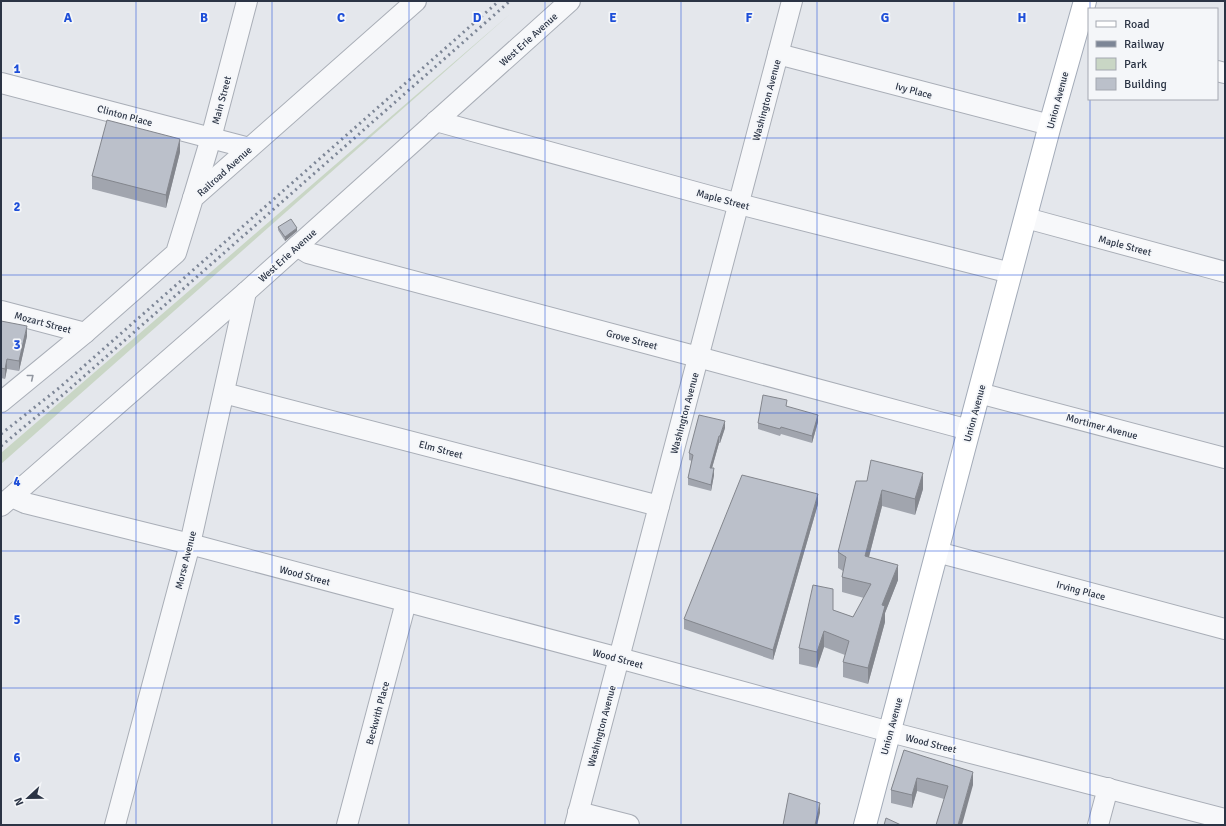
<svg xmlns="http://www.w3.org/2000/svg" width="1226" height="826" font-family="Signika,sans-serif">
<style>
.green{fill:#c9d6c5}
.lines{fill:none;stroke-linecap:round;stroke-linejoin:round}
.minor-casing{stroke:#a9aeb7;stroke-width:22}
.major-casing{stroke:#a3abb8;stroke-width:24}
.minor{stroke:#f7f8fa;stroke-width:20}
.major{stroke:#fff;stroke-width:22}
.rail{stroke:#7d8696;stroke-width:3;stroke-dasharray:2 4;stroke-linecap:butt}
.wall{fill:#a1a5ae}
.shaded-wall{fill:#83868d}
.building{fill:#bbc0ca;stroke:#83868d}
.oneway{stroke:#9196a0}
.grid{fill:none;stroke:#1d4ed8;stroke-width:1;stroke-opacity:0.55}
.labels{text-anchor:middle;stroke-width:3.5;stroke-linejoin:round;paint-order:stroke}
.street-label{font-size:10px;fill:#2b3445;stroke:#f4f6f9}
.grid-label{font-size:13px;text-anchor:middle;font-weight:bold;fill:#1d4ed8;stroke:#f4f6f9;stroke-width:3.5;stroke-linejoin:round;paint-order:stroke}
</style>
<rect width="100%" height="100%" fill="#e4e7ec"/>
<path class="green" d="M518 7 1 464V453Z"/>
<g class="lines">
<g class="minor-casing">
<g id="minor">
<path d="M778 54 1050 125"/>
<path d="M1217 71 1225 73"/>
<path d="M1 83 249 148"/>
<path d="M436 121 739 204 1011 273"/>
<path d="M193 198 211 138 247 1"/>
<path d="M1026 218 1225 272"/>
<path d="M297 246 308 253 698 357 969 430"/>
<path d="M1 311 85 333"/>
<path d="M224 393 659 506"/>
<path d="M979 393 1225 458"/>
<path d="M1 402 85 333 176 253 193 198 416 1"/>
<path d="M12 497 25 503 190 544 619 658 890 732 1225 819"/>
<path d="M1 506 246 292 570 1"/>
<path d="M937 552 1225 629"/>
<path d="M578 812 629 825"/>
<path d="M115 825 190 544 246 292"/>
<path d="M347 825 406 602"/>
<path d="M575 825 792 1"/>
<path d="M1098 825 1108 788"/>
</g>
</g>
<g class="major-casing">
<path id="major" d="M865 825 969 430 1050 125 1085 1"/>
</g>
<use href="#minor" class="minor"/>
<use href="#major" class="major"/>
<g class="rail">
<path d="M1 434 59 388 499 1"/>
<path d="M1 446 65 393 510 1"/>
</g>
</g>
<g class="wall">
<path d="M180 152 166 208 92 189V176Z"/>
<path d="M278 227 297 231 285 241 278 230Z"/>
<path d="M1 321 27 336 19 371 7 369 5 379 1 378Z"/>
<path d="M787 406 818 422 812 443 781 434 780 436 758 429V423Z"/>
<path d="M725 428 720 443H719L712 468 714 475 711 491 688 485V478L692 461 689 460V453Z"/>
<path d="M856 481 923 489 915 515 882 506 869 557 898 580 885 613V622L868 684 843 677V662L845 655 824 647 817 668 799 664V648L833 610 853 617 864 598 842 592V577L843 571 838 568V552Z"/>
<path d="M818 504 773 660 684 629V619Z"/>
<path d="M904 750 973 785 944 799 917 791 912 808 891 803V790Z"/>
</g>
<g class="shaded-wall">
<path d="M180 139V152L166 208V195Z"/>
<path d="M297 228V231L285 241V237Z"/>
<path d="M27 326V336L19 371V361Z"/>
<path d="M7 359V369L5 379V369Z"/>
<path d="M818 415V422L812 443V436Z"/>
<path d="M725 421V428L720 443V436Z"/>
<path d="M719 436V443L710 475V468Z"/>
<path d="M714 468V475L711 491V485Z"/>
<path d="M923 473V489L915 515V499Z"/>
<path d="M882 490V506L865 572V556Z"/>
<path d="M818 494V504L773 660V650Z"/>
<path d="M898 565V580L885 613V622L868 684V668L882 605Z"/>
<path d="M824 631V647L817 668V652Z"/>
<path d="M973 772V785L962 825H958Z"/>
<path d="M917 778V791L912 808V795Z"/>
<path d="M820 803V813L817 825H815Z"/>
</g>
<g class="building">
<path d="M107 120 180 139 166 195 92 176Z"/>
<path d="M291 219 297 228 285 237 278 227Z"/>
<path d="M1 321 27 326 19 361 7 359 5 369 1 368Z"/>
<path d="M763 395 787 400 786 406 818 415 812 436 781 427 780 429 758 423Z"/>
<path d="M699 415 725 421 720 436H719L710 468H714L711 485 688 478 693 455 689 453Z"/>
<path d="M871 460 923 473 915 499 882 490 865 556 898 565 882 605 885 606 868 668 843 662 849 641 824 631 817 652 799 648 813 585 833 589V610L853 617 871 584 842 577 846 557 838 552 856 481H867Z"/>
<path d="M742 475 818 494 773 650 684 619Z"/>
<path d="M904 750 973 772 958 825H936L948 786 917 778 912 795 891 790Z"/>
<path d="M789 793 820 803 815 825H783Z"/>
<path d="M886 818 901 825H884Z"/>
</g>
<defs><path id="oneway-chevron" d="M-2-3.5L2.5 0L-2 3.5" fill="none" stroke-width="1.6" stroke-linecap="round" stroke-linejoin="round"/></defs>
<use class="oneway" href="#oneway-chevron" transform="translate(31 377) rotate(-39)"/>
<path class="grid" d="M136 1V825M272 1V825M409 1V825M545 1V825M681 1V825M817 1V825M954 1V825M1090 1V9M1090 99V825M1 138H1225M1 275H1225M1 413H1225M1 551H1225M1 688H1225"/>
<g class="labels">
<g class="street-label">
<text transform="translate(528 39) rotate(-42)" y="4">West Erie Avenue</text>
<text transform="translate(914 90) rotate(15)" y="4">Ivy Place</text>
<text transform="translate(221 100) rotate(-75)" y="4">Main Street</text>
<text transform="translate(766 100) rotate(-75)" y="4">Washington Avenue</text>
<text transform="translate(1057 100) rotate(-75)" y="4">Union Avenue</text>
<text transform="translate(125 115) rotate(15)" y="4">Clinton Place</text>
<text transform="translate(224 171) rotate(-42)" y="4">Railroad Avenue</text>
<text transform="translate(723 199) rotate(15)" y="4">Maple Street</text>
<text transform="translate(1125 245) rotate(15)" y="4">Maple Street</text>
<text transform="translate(287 255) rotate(-42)" y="4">West Erie Avenue</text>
<text transform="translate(43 322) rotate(15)" y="4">Mozart Street</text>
<text transform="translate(632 339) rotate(15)" y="4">Grove Street</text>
<text transform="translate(684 413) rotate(-75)" y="4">Washington Avenue</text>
<text transform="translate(974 413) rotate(-75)" y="4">Union Avenue</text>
<text transform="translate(1102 426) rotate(15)" y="4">Mortimer Avenue</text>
<text transform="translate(441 449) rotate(15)" y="4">Elm Street</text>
<text transform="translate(185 560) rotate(-76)" y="4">Morse Avenue</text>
<text transform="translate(305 575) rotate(15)" y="4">Wood Street</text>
<text transform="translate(1081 590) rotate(15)" y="4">Irving Place</text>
<text transform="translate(618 658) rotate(15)" y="4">Wood Street</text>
<text transform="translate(377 713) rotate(-75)" y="4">Beckwith Place</text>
<text transform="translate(601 726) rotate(-75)" y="4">Washington Avenue</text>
<text transform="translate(891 726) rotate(-75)" y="4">Union Avenue</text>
<text transform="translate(931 743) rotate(14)" y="4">Wood Street</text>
</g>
</g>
<g class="grid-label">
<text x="68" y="22">A</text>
<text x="204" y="22">B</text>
<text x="341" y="22">C</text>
<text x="477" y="22">D</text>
<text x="613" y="22">E</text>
<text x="749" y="22">F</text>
<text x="885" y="22">G</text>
<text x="1022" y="22">H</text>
<text x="17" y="73">1</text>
<text x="17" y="211">2</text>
<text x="17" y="349">3</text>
<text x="17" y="486">4</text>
<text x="17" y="624">5</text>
<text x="17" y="762">6</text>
</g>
<rect width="1226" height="826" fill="none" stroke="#2b3445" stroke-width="4"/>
<rect x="1088" y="8" width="130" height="92" fill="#f4f6f9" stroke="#a4a8b1"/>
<rect x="1096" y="21" width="20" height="6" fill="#ffffff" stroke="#a4a8b1"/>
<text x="1124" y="28" font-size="12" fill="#2b3445">Road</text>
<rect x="1096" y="41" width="20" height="6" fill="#7d8696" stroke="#a4a8b1"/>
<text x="1124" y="48" font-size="12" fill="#2b3445">Railway</text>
<rect x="1096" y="58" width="20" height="12" fill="#c9d6c5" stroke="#a4a8b1"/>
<text x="1124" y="68" font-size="12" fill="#2b3445">Park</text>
<rect x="1096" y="78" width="20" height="12" fill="#bbc0ca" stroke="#a4a8b1"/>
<text x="1124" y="88" font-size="12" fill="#2b3445">Building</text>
<g transform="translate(28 798) rotate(248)" stroke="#f4f6f9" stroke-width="3" paint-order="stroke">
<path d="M0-3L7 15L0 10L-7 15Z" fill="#2b3445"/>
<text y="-6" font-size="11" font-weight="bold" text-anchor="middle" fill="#2b3445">N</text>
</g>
</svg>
